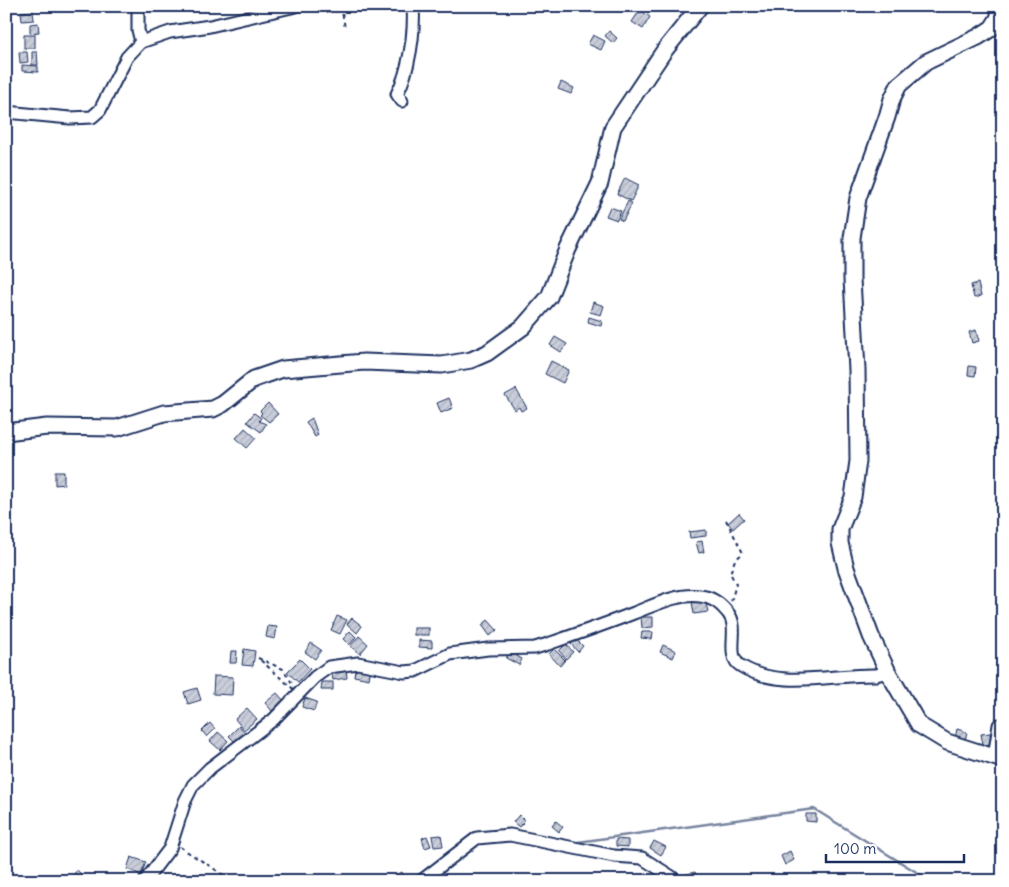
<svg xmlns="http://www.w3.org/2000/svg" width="1009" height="887" font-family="Delius,sans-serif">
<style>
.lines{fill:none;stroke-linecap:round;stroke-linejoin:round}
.stream{stroke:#77839f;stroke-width:2.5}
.building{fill:url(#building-hatch);stroke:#1b2f5e}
.minor-casing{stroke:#1b2f5e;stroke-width:15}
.secondary-casing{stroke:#1b2f5e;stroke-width:19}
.path{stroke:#1b2f5e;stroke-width:2;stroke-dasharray:4 4;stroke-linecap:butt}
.minor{stroke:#fff;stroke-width:11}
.secondary{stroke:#fff;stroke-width:15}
</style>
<defs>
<pattern id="building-hatch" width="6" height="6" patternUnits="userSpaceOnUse" patternTransform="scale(1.25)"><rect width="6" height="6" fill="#caceda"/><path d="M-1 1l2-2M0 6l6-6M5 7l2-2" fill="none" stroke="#adb1be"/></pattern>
</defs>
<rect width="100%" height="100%" fill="#fff"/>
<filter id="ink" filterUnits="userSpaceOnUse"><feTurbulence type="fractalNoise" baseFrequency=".02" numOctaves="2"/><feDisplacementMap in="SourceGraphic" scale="10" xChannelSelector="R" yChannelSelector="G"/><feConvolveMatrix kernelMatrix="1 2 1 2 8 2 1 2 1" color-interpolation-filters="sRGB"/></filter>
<g filter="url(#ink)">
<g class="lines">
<path class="stream" d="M578 842 814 809 931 881"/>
</g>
<g class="building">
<path d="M640 10 650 17 643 29 632 22Z"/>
<path d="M33 11 34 20 22 21 21 12Z"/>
<path d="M38 23 39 32 30 33V24Z"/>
<path d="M609 31 617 38 613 43 605 36Z"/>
<rect x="24" y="35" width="11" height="13"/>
<path d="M593 35 605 41 601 50 588 44Z"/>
<path d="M19 52H27L28 62 20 63Z"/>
<path d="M32 52H37L38 65H32Z"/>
<path d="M22 65 38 66V72L22 71Z"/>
<path d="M561 82 574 88 571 94 558 89Z"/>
<path d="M625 178 639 185 631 201 617 194Z"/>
<path d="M628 201 632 203 623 221 619 219Z"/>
<path d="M610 207 621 211 617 220 606 216Z"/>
<path d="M978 283 981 296 974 298 971 285Z"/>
<path d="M593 302 604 306 601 315 590 312Z"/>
<path d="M589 317 602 321 601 326 588 322Z"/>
<path d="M976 330 979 341 972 343 969 332Z"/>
<path d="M555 337 567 344 561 352 550 345Z"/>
<path d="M551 361 569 370 563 383 545 374Z"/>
<path d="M969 366 976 367 975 376 968 375Z"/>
<path d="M516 389 527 408 521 411 519 407 515 410 505 395Z"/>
<path d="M449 398 453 408 441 413 437 403Z"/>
<path d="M268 403 278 414 269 422 260 415 262 413 260 411Z"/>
<path d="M254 413 261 418 259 421 266 424 261 432 247 422Z"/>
<path d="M312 418 318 435 315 437 306 422Z"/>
<path d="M245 428 256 438 247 448 236 438Z"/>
<path d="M55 472H64V484L55 485Z"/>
<path d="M739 513 744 519 733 529 728 523Z"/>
<path d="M706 530V536L690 538 689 532Z"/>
<path d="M702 541 704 552 699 553 696 542Z"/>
<path d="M705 599 708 612 694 614 692 602Z"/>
<path d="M337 616 347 620 340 634 331 630Z"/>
<path d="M641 617H653V627L642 628Z"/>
<path d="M352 618 362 626 357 633 347 624Z"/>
<path d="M488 620 497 630 490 636 482 625Z"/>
<path d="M268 626 277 627 275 639 266 637Z"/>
<rect x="414" y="628" width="15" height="7"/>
<path d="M350 631 356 637 349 645 343 639Z"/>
<path d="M642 632H653L652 639 641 638Z"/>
<path d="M359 636 368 644 360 654 350 646Z"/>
<path d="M576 639 583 646 578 652 571 644Z"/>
<path d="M419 640 432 641V648L419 647Z"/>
<path d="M311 643 321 650 315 659 305 652Z"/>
<path d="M566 644 573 652 566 659 559 651Z"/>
<path d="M663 645 676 651 673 658 660 652Z"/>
<path d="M244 649 255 651 253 666 242 665Z"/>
<path d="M554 649 565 660 560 666 549 654Z"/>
<path d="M231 651H237L236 663H230Z"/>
<path d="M510 652 522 659 519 665 506 658Z"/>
<path d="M300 659 310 669 298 682 287 672Z"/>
<path d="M356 666 371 668 369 679 354 676Z"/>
<path d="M346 668 347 678 333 680 331 670Z"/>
<path d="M214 676 233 677 232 695 213 694Z"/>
<path d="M322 682H333V690H321Z"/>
<path d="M197 688 201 700 188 704 184 692Z"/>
<path d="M277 693 285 702 273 712 265 703Z"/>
<path d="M305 698 317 702 314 711 302 707Z"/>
<path d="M247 708 257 719 244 730 235 719Z"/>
<path d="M210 723 215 729 207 737 202 731Z"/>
<path d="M239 726 247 735 237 744 229 736Z"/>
<path d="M957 729 967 732 965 740 955 738Z"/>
<path d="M218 732 228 741 220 750 210 741Z"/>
<path d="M990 733 992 744 983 745 981 734Z"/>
<path d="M806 814H816V822L806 821Z"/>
<path d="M519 815 525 821 519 827 513 822Z"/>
<path d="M556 821 563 827 559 832 552 826Z"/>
<path d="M441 835 443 846 434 847 432 836Z"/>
<path d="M427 836 431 846 425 848 422 838Z"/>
<path d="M616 839 628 840V847L616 846Z"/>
<path d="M654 841 666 847 661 855 650 848Z"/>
<path d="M790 851 794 860 785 865 781 856Z"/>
<path d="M131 857 146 862 141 875 127 869Z"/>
<path d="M77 870 82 875 76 881H69Z"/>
<path d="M402 872 406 881H395L393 877Z"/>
<path d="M695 872 698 881H686L684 875Z"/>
</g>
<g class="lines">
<g class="minor-casing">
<g id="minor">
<path d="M138 6V30L141 42"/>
<path d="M402 101 397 94C409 71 415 33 413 6"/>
<path d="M6 112 70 118 92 117 100 110 127 57 141 42 170 32 210 26 296 6"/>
<path d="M994 757 999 725 1003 724"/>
<path d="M145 881 170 848 185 801 193 785 210 768 273 720 315 677 329 667 358 663 404 672 415 671 450 654 488 649 535 648 548 644C577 634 606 624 634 613 655 605 678 593 700 596 712 597 721 604 728 613 741 628 724 656 741 666 779 690 833 674 876 675L888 672"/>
<path d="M421 881 477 838 510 835 614 856 642 858 672 877 673 881"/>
</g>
</g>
<g class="secondary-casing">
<g id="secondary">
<path d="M999 6V17L992 28 978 37 926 62 899 85 892 99 887 117 858 198 852 238V279L857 370 858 461 853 497 840 529V543L846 568 871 636 888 672 919 725 947 742 1003 760"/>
<path d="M6 432 47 427 117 428 164 413 213 409 223 404 254 379 283 369 364 362 442 365 471 360 487 353 523 327 549 297 568 249 600 183 613 127 664 51 700 6"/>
</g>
</g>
<g class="path">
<path d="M341 6 345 28"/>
<path d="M726 520 743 553 735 560 730 573 736 584 731 602"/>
<path d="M258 658 283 669 299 694Z"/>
<path d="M180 847 233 881"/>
</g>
<use href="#minor" class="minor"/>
<use href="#secondary" class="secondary"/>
</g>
</g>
<rect width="1009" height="887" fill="none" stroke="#fff" stroke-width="25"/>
<rect x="12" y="12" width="984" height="862" fill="none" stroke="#1b2f5e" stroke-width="2" filter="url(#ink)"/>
<path d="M826 854v8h138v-8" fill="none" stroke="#1b2f5e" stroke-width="2.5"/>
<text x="834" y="854" font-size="15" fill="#1b2f5e" stroke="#ffffff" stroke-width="4" paint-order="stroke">100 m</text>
</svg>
